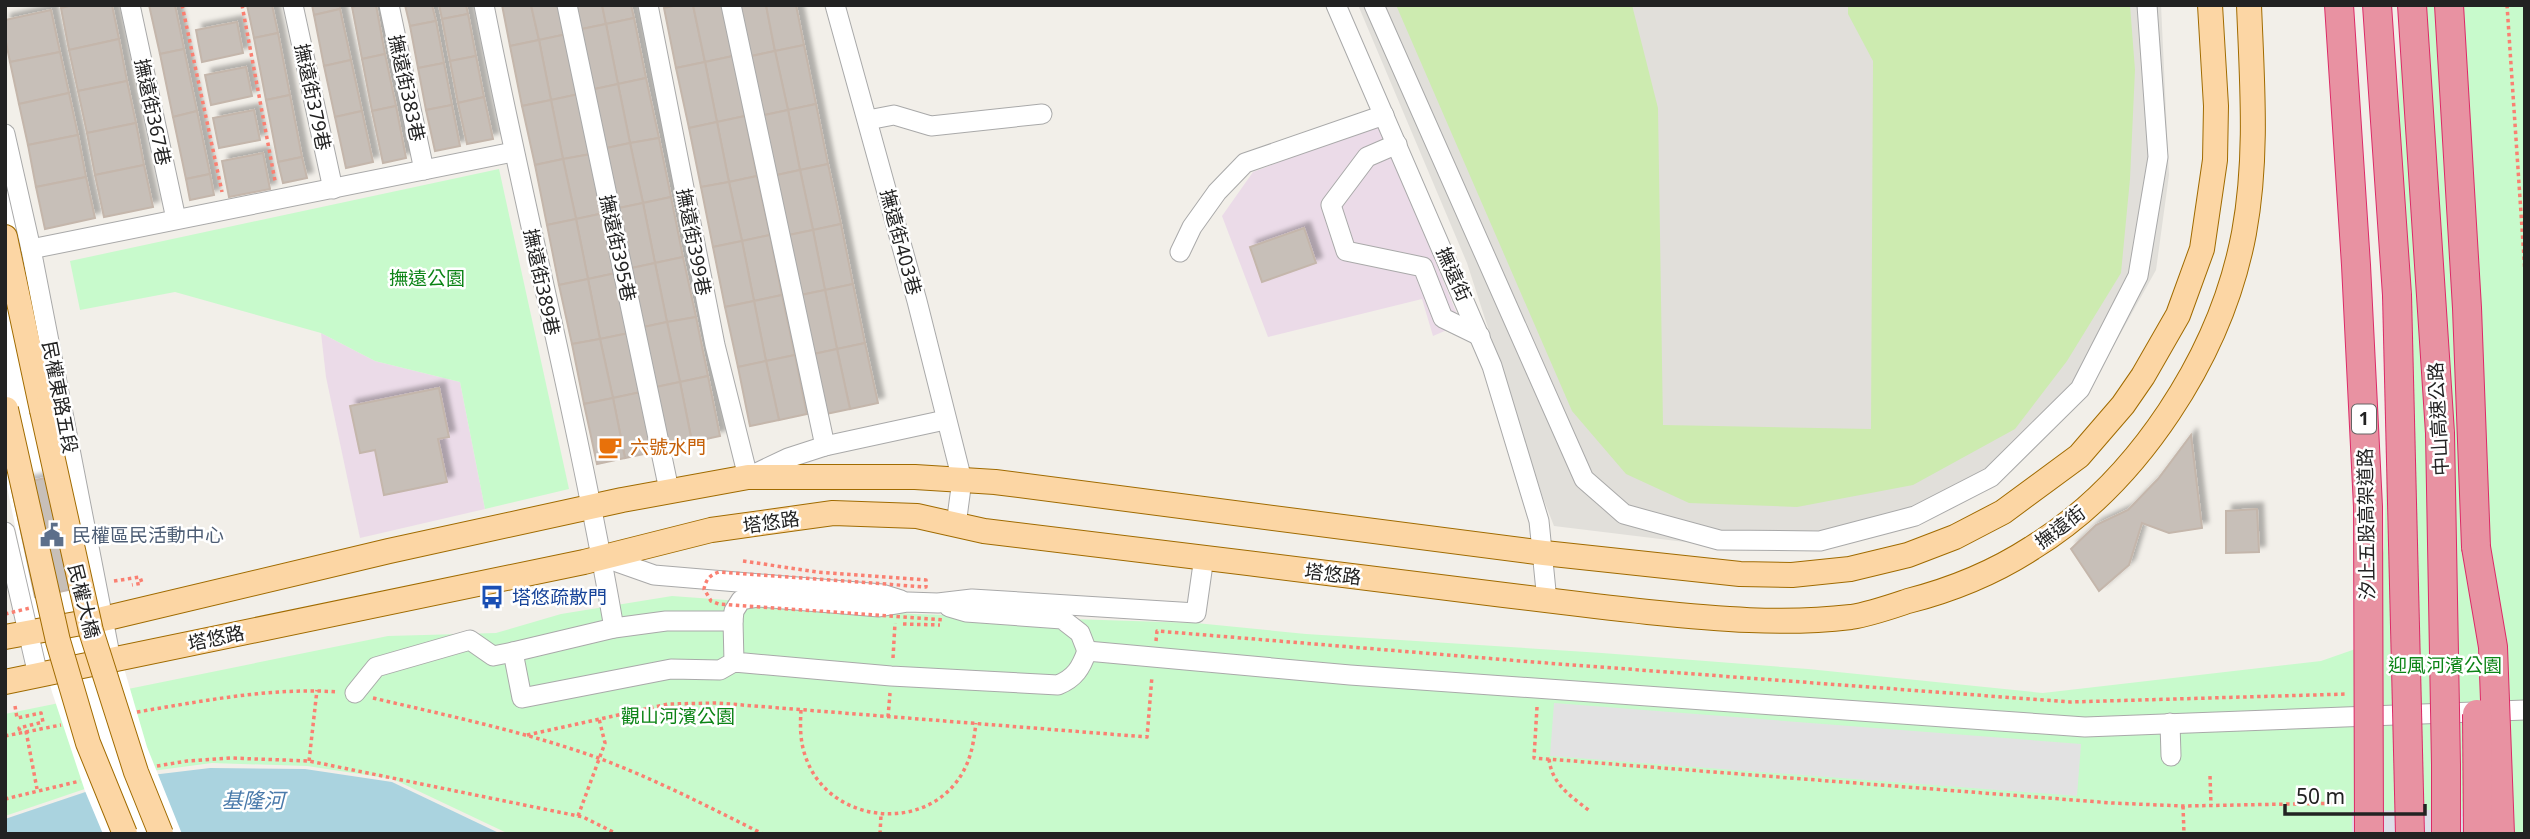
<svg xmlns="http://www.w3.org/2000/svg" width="2530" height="839" font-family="'Noto Sans','Noto Sans TC',sans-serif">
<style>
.industrial{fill:#ebdbe8}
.airport{fill:#e1dfda}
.grass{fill:#cdebb0}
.park{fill:#c8facc}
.parking{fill:#e2e2e2}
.plaza{fill:#dddde8}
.water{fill:#aad3df}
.pier{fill:#fff}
.building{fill:#c7bfb8;stroke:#c4b6ab;stroke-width:2;filter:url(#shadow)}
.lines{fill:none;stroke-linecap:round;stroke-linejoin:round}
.minor-casing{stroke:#a9a9a9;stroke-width:21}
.major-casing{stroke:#a06b00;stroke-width:26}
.highway-casing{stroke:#dc2a67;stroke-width:30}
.path{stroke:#fa8072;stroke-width:3.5;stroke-dasharray:3.5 3.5;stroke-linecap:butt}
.minor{stroke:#fff;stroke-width:19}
.major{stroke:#fcd6a4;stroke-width:24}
.highway{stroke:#e892a2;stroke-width:28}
.major-bridge-casing{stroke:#a06b00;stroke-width:26;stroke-linecap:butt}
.highway-bridge-casing{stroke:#dc2a67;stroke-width:30;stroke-linecap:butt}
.path-bridge{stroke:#fa8072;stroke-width:3.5;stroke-dasharray:3.5 3.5;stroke-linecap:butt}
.major-bridge{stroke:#fcd6a4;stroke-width:24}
.highway-bridge{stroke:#e892a2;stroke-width:28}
.labels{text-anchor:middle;stroke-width:5;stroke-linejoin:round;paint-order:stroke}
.shield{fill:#fff;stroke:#646464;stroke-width:2}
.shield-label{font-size:18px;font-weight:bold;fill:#222}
.street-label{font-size:19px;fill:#222;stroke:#fff}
.park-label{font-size:19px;fill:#0c8416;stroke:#fff}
.food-label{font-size:19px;fill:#c56008;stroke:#fff;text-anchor:start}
.service-label{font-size:19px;fill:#4e5e75;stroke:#fff;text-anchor:start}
.transit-label{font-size:19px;fill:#164399;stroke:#fff;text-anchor:start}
.water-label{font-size:21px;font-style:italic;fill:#4a7aab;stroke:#fff}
</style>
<defs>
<filter id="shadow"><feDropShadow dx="6" dy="-6" stdDeviation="2" flood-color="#0004"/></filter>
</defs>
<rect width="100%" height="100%" fill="#f2efe9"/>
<g class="industrial">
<path d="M1379 124 1461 324 1433 336 1422 299 1268 337 1222 216 1253 172Z"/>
<path d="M321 333 375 361 460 382 485 509 360 538 326 377Z"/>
</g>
<path class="airport" d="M1358 5H2161L2169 175 2156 270 2088 392 1995 487 1909 526 1726 547 1554 526 1543 498 1467 263Z"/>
<path class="grass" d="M1396 5H1632L1658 108 1663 425 1871 429 1873 61 1848 14V5H2130L2135 70 2130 179 2121 273 2067 361 2015 429 1913 485 1797 507 1689 503 1626 474 1572 411Z"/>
<g class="park">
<path d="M2402 5H2525V834H509L393 779 307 766 212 763 129 774 5 816V714L388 636 496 633 561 614 672 596 914 614 1196 623 1306 634 1602 653 1808 669 2043 693 2321 661 2364 646 2384 548Z"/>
<path d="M499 169 569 489 485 509 460 382 375 361 321 333 175 292 80 310 70 261Z"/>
</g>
<path class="parking" d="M1554 703 2081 744 2077 796 1550 756Z"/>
<path class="plaza" d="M2507 809V834H2352V811Z"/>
<path class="water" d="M210 768 305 769 392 782 501 834H5V819L127 778Z"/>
<path class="pier" d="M5 146 98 579 147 747 182 834H103L85 791 52 692 26 596 29 594 5 477Z"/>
<g class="building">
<path d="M73 5H112L119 39 69 50 61 8Z"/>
<path d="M149 5H175L184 49 160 54Z"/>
<path d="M247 5H272L278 33 254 38Z"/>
<path d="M312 5H340V9L314 15Z"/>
<path d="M359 5H376L385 54 362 59 352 7Z"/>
<path d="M405 5H432L436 21 410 26Z"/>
<path d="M439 5H466L468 14 442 19Z"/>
<path d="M502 5H531L539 40 510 46Z"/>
<path d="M531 5H561L567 34 539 40Z"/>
<path d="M572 5H602L606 24 577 30Z"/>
<path d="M602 5H631L634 18 606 24Z"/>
<path d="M678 5H693L705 62 676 68 664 8Z"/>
<path d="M693 5H722L733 56 705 62Z"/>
<path d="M736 5H766L775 51 747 57Z"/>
<path d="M766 5H796L804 45 775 51Z"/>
<path d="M340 9 351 60 324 66 314 15Z"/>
<path d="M51 10 60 52 10 62 5 37V20Z"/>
<path d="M468 14 476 56 450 61 442 19Z"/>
<path d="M634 18 646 78 618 84 606 24Z"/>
<path d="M436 21 444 63 418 68 410 26Z"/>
<path d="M237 22 243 53 202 62 196 30Z"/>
<path d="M606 24 618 84 590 90 577 30Z"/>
<path d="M278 33 290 95 266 100 254 38Z"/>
<path d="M567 34 579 94 551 100 539 40Z"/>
<path d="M119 39 127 81 78 91 69 50Z"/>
<path d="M539 40 551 100 522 106 510 46Z"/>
<path d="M804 45 816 104 788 110 775 51Z"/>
<path d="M184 49 197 111 173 117 160 54Z"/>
<path d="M775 51 788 110 760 116 747 57Z"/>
<path d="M60 52 69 93 19 104 10 62Z"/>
<path d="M385 54 396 106 372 111 362 59Z"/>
<path d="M476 56 484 97 458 103 450 61Z"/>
<path d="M733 56 745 116 717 122 705 62Z"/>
<path d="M351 60 362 111 335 117 324 66Z"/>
<path d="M705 62 717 122 689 128 676 68Z"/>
<path d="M444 63 452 105 426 110 418 68Z"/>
<path d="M246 67 252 96 211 105 205 75Z"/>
<path d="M646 78 659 138 630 143 618 84Z"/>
<path d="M127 81 136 123 87 133 78 91Z"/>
<path d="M618 84 630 143 602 149 590 90Z"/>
<path d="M69 93 78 135 28 145 19 104Z"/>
<path d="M579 94 591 154 563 159 551 100Z"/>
<path d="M290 95 302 157 278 162 266 100Z"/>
<path d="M484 97 493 139 467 144 458 103Z"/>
<path d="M551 100 563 159 535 165 522 106Z"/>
<path d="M816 104 828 164 800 170 788 110Z"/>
<path d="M452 105 460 146 435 151 426 110Z"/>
<path d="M396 106 406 158 383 163 372 111Z"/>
<path d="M254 110 260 140 219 148 213 118Z"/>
<path d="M788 110 800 170 772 176 760 116Z"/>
<path d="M197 111 210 174 186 179 173 117Z"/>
<path d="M362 111 373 162 346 168 335 117Z"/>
<path d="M745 116 757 176 729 182 717 122Z"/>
<path d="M717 122 729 182 701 187 689 128Z"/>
<path d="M136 123 144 165 95 175 87 133Z"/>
<path d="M78 135 86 177 36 187 28 145Z"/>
<path d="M659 138 671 197 643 203 630 143Z"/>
<path d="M630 143 643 203 614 209 602 149Z"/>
<path d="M263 153 270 189 229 197 222 161Z"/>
<path d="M591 154 604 213 576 219 563 159Z"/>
<path d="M302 157 307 178 283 183 278 162Z"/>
<path d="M563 159 576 219 547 225 535 165Z"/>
<path d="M828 164 841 224 813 230 800 170Z"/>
<path d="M144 165 153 207 104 217 95 175Z"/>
<path d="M800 170 813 230 784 236 772 176Z"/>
<path d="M210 174 214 195 190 200 186 179Z"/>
<path d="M757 176 770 235 742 241 729 182Z"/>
<path d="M86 177 95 218 45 229 36 187Z"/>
<path d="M729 182 742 241 713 247 701 187Z"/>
<path d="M671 197 683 257 655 263 643 203Z"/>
<path d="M643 203 655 263 627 269 614 209Z"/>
<path d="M604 213 616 273 588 279 576 219Z"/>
<path d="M576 219 588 279 559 285 547 225Z"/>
<path d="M841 224 853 284 825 290 813 230Z"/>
<path d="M1304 228 1316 263 1262 282 1250 247Z"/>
<path d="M813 230 825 290 796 296 784 236Z"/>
<path d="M770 235 782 295 754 301 742 241Z"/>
<path d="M742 241 754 301 725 307 713 247Z"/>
<path d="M683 257 696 317 667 322 655 263Z"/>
<path d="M655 263 667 322 639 328 627 269Z"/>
<path d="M616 273 629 333 600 339 588 279Z"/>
<path d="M588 279 600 339 572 344 559 285Z"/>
<path d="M853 284 865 343 837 349 825 290Z"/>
<path d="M825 290 837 349 809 355 796 296Z"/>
<path d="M782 295 795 355 766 361 754 301Z"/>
<path d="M754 301 766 361 738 367 725 307Z"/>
<path d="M696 317 708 376 680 382 667 322Z"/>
<path d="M667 322 680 382 651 388 639 328Z"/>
<path d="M629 333 641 392 613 398 600 339Z"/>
<path d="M600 339 613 398 584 404 572 344Z"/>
<path d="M865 343 878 403 850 409 837 349Z"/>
<path d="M837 349 850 409 821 415 809 355Z"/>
<path d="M795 355 807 414 779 420 766 361Z"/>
<path d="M766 361 779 420 750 426 738 367Z"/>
<path d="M708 376 720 436 692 442 680 382Z"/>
<path d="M680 382 692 442 664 448 651 388Z"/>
<path d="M439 388 449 437 438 439 447 482 384 495 375 450 360 453 350 406Z"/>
<path d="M641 392 653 452 625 458 613 398Z"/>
<path d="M613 398 625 458 597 464 584 404Z"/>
<path d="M2191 435 2202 528 2169 533 2142 523 2129 565 2099 591 2071 549 2096 525 2128 510 2158 479Z"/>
<path d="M70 473 92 585 35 597 11 485Z"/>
<path d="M2257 509 2259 552 2226 553V511Z"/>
</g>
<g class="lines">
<g class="minor-casing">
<g id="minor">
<path d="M130 5 176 219"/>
<path d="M293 5 333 189"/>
<path d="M389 5 424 170"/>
<path d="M484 5C525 213 578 420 614 628"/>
<path d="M567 5 669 490"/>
<path d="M648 5 715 345 748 477 788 458 825 446 945 420"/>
<path d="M731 5 825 446"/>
<path d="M835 5 917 301 962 480 956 525"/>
<path d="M1336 5 1492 366 1539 521 1547 601"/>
<path d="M1374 5 1584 479 1624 514 1719 540 1820 541 1915 516 1991 477 2080 389 2138 276 2158 157 2147 5"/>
<path d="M868 120 894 115 931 126 1042 114"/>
<path d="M5 134 31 249 111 660"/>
<path d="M1397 144 1367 157 1331 205 1346 251 1423 267 1443 318 1480 336"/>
<path d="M31 249 513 152"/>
<path d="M1180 252 1192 227 1217 192 1245 163 1384 115"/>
<path d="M5 532 38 675"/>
<path d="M603 557 654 575 882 594 901 600"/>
<path d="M949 607 966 612 1062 619 1080 633 1087 651"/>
<path d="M733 621 734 611 741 600 759 597 879 607 908 602 938 603 972 599 1196 613 1204 557"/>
<path d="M734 662 733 621H666L614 628 513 652 522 698 671 669 720 670 734 662 891 676 1058 685C1075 678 1081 668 1087 651L1350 675 2085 727 2525 710"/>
<path d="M355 693 376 667 470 640 493 656 513 652"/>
<path d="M2170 723 2171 756"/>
</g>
</g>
<g class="major-casing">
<g id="major">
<path d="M5 237 42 410"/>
<path d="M5 637 103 619 389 551 622 500 748 477H915L995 482 1544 553 1740 574 1792 575 1850 569 1908 555 1955 537 2003 512 2079 456 2123 405 2143 376 2178 315 2202 249 2215 160 2216 106 2210 5"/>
<path d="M5 682 584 562 711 530 833 513 917 516 984 531C1149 551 1315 571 1480 592 1536 599 1592 606 1648 612 1716 619 1783 625 1851 617 1870 614 1890 607 1908 601 1951 590 1995 572 2032 548 2138 483 2221 355 2244 233 2258 157 2252 82 2249 5"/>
</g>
</g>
<g class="highway-casing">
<g id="highway">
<path d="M2377 5 2397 295"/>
<path d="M2412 5 2440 433"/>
<path d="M2449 5 2467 308 2476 547"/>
</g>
</g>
<g class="path">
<path d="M182 5 222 192"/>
<path d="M242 5 275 181"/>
<path d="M2507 5 2525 273"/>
<path d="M114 581 140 577 142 583 132 585"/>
<path d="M903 624 940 625"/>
<path d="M1156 641 1157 631 1533 662 2070 702 2348 694"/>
<path d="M893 658 895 623"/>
<path d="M373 698C445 715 517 730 587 754 647 775 705 805 763 834"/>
<path d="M15 706 17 718 41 713 43 722 19 728 20 731"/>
<path d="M1537 707 1534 758 2112 803 2183 806 2345 803"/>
<path d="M801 710C800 727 800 742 806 758 830 826 931 834 964 770 972 755 974 739 976 723"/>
<path d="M137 712C203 701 272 687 338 692"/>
<path d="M888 717 890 693"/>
<path d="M26 731 37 789"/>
<path d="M527 735 668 704 717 703 1147 737 1152 676"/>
<path d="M5 736 61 725"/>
<path d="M1549 759C1552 785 1572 797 1591 812"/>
<path d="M309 761 317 690"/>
<path d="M157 766 187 761 231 758 309 761 583 817 617 834"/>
<path d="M2210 776 2211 805"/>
<path d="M5 799 80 781"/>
<path d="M2183 806 2184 834"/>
<path d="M578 816 605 743 599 719"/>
<path d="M880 834 881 815"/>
</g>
<use href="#minor" class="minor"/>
<use href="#major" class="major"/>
<use href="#highway" class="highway"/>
<g class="major-bridge-casing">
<g id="major-bridge">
<path d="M6 409 58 641 88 743 125 834"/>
<path d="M42 410 91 631 136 772 161 834"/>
</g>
</g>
<g class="highway-bridge-casing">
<g id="highway-bridge">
<path d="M2339 5 2356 265 2368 507 2369 834"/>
<path d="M2397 295 2410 834"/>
<path d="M2440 433 2446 765V834"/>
<path d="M2476 547 2493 647 2500 834"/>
<path d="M2477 714 2478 834"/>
</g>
</g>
<g class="path-bridge">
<path d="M743 561 817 572 926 580V587L719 572C710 575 706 579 704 589L711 601 719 604 945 620"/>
<path d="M5 614 30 608"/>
</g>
<use href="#major-bridge" class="major-bridge"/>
<use href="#highway-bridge" class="highway-bridge"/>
</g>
<defs>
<g id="cafe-bare" transform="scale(1.89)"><path d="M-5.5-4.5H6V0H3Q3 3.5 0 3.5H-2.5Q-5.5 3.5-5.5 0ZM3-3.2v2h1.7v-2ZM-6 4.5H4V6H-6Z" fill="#e8710a" stroke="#fff" stroke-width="2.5" paint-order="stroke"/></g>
<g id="civic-bare" transform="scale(1.89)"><path d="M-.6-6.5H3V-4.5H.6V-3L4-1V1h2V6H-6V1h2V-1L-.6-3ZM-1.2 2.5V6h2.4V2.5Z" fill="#5c6f8a" stroke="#fff" stroke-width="2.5" paint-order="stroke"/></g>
<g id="bus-bare" transform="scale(1.89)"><path d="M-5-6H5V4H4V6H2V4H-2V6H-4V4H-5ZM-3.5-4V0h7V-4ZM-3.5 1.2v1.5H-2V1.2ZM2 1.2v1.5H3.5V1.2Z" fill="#1a4fb4" stroke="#fff" stroke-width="2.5" paint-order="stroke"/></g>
</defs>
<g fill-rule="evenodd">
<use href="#cafe-bare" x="610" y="447"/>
<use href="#civic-bare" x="52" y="535"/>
<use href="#bus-bare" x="492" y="597"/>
</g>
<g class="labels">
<rect class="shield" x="2352" y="404.5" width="24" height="29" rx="5"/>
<g class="shield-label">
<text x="2364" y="425">1</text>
</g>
<g class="street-label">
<text transform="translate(407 88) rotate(78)" y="7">撫遠街383巷</text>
<text transform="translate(313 97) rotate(78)" y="7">撫遠街379巷</text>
<text transform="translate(153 112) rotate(78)" y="7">撫遠街367巷</text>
<text transform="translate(694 242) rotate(79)" y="7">撫遠街399巷</text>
<text transform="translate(901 242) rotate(75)" y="7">撫遠街403巷</text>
<text transform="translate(618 248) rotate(78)" y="7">撫遠街395巷</text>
<text transform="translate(1454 274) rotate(66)" y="7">撫遠街</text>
<text transform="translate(542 282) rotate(78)" y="7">撫遠街389巷</text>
<text transform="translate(60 397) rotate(79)" y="7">民權東路五段</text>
<text transform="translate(2438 419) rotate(-93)" y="7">中山高速公路</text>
<text transform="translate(771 522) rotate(-8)" y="7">塔悠路</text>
<text transform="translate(2366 524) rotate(-91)" y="7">汐止五股高架道路</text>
<text transform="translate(2060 527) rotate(-37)" y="7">撫遠街</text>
<text transform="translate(1333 574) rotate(7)" y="7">塔悠路</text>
<text transform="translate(84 601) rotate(76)" y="7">民權大橋</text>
<text transform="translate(216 638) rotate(-12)" y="7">塔悠路</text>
</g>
<g class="park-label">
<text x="427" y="285">撫遠公園</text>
<text x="2445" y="672">迎風河濱公園</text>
<text x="678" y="723">觀山河濱公園</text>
</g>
<g class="food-label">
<text x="630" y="454">六號水門</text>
</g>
<g class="service-label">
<text x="72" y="542">民權區民活動中心</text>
</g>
<g class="transit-label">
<text x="512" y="604">塔悠疏散門</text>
</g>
<g class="water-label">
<text x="253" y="808">基隆河</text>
</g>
</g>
<rect width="2530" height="839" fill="none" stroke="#222222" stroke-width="14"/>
<path d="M2285 804v10h140v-10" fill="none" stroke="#222222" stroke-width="3.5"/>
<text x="2296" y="804" font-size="21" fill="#222222" stroke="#ffffff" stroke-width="5" paint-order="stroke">50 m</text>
</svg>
